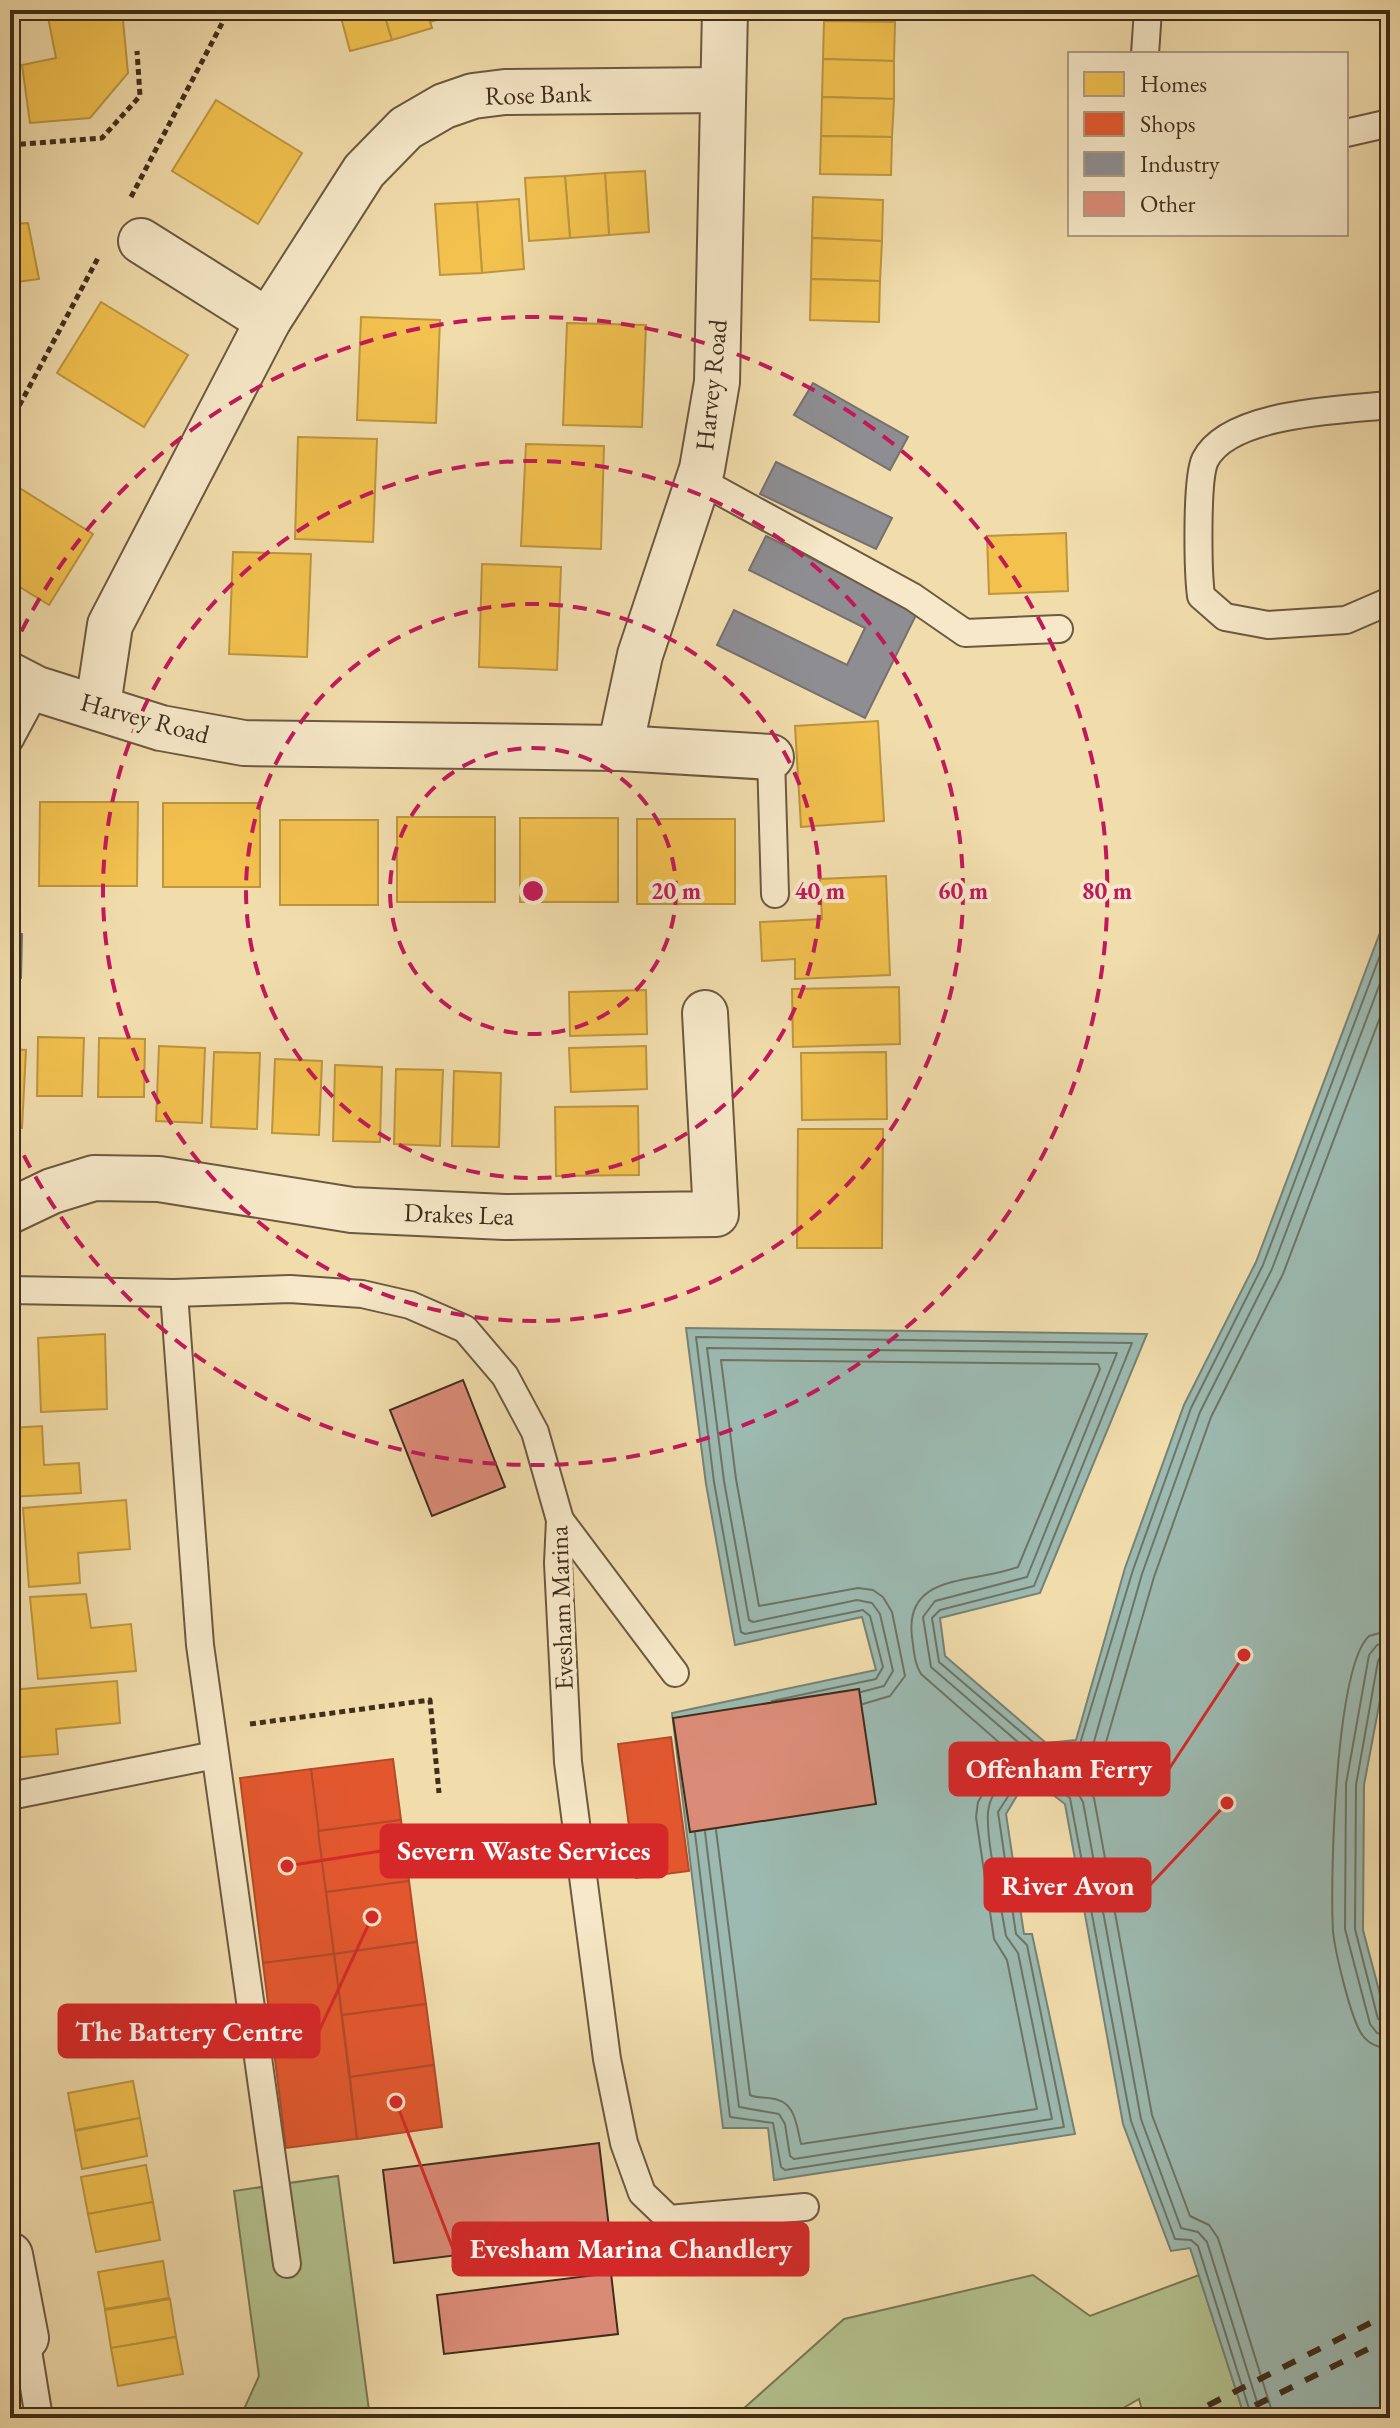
<svg xmlns="http://www.w3.org/2000/svg" width="1400" height="2428" font-family="'EB Garamond',serif">
<style>
.green{fill:#b3c28e;stroke:#7a7855;stroke-width:2}
.water{fill:#9cbab1;stroke:#778275;stroke-width:2}
.homes{fill:#f2c14e;stroke:#bd953f;stroke-width:2}
.shops{fill:#e4572e;stroke:#b34a29;stroke-width:2}
.industry{fill:#8d8d92;stroke:#76706f;stroke-width:2}
.lines{fill:none;stroke-linecap:round;stroke-linejoin:round}
.shore{stroke:#6e7466;stroke-width:2}
.building{fill:#db8c78;stroke:#402d1c;stroke-width:2}
.service-casing{stroke:#6c5940;stroke-width:30}
.minor-casing{stroke:#6c5940;stroke-width:48}
.path{stroke:#402d1c;stroke-width:5;stroke-dasharray:6 4;stroke-linecap:butt}
.service{stroke:#f6e8c8;stroke-width:26}
.minor{stroke:#f6e8c8;stroke-width:44}
.rail{stroke:#402d1c;stroke-width:6;stroke-dasharray:14 14;stroke-linecap:butt}
.ring{fill:none;stroke:#c2185b;stroke-width:4;stroke-dasharray:14 10}
.labels{text-anchor:middle;stroke-width:8;stroke-linejoin:round;paint-order:stroke}
.street-label{font-size:26px;fill:#402d1c;stroke:#f6e8c8}
.centre{fill:#c2185b;stroke:#f6e8c8;stroke-width:4}
.ring-label{font-size:24px;text-anchor:middle;font-weight:bold;fill:#c2185b;stroke:#f6e8c8;stroke-width:8;stroke-linejoin:round;paint-order:stroke}
.leader{fill:none;stroke:#d62828;stroke-width:3}
.callout-dot{fill:#d62828;stroke:#f6e8c8;stroke-width:3}
.callout{fill:#d62828;stroke:#d62828;stroke-width:3}
.callout-label{font-size:28px;text-anchor:middle;font-weight:bold;fill:#fff}
</style>
<rect width="100%" height="100%" fill="#f1dcab"/>
<filter id="stains"><feTurbulence type="fractalNoise" baseFrequency=".0025" numOctaves="4"/><feColorMatrix values="0 0 0 0 .2 0 0 0 0 .09 0 0 0 0 .02 0 0 0 .5 -.17"/></filter>
<radialGradient id="worn" r=".72"><stop offset=".6" stop-color="#630" stop-opacity="0"/><stop offset="1" stop-color="#630" stop-opacity=".3"/></radialGradient>
<g class="green">
<path d="M338 2176 370 2418H240L259 2376 234 2191Z"/>
<path d="M1033 2275 1090 2316 1199 2275 1245 2418H1144L1139 2399 1106 2418H733L844 2319Z"/>
</g>
<path class="water" d="M1390 906V1647L1364 1785 1363 1930 1390 2032V2418H1245L1190 2248 1171 2251 1123 2124 1065 1804 1044 1788 1018 1794 1006 1814 1024 1934H1032L1075 2134 774 2180 768 2128H723L672 1713 876 1670 862 1617 735 1645 706 1484 686 1328 1147 1334 1040 1593 940 1618 945 1656 1046 1743 1076 1740 1125 1568 1184 1405 1256 1262Z"/>
<g class="homes">
<path d="M61 10H122L128 73 90 118 30 123 22 65 56 58 47 12Z"/>
<path d="M339 10H383L392 40 350 51Z"/>
<path d="M383 10H427L432 28 392 40Z"/>
<path d="M427 10H467V11L430 22Z"/>
<path d="M824 10H896L895 22 824 21Z"/>
<path d="M824 21 895 22 894 61 823 59Z"/>
<path d="M823 59 894 61V99L822 97Z"/>
<path d="M822 97 894 99 892 137 821 136Z"/>
<path d="M216 100 302 153 258 224 172 171Z"/>
<path d="M821 136 892 137 891 175 820 174Z"/>
<path d="M645 171 649 232 609 235 605 173Z"/>
<path d="M605 173 609 235 570 238 565 176Z"/>
<path d="M565 176 570 238 529 241 525 178Z"/>
<path d="M813 197 883 200 882 241 812 238Z"/>
<path d="M519 199 524 269 482 273 477 202Z"/>
<path d="M477 202 482 273 440 275 435 204Z"/>
<path d="M28 223 39 279 10 283V224Z"/>
<path d="M812 238 882 241 880 281 811 279Z"/>
<path d="M811 279 880 281 879 322 810 320Z"/>
<path d="M101 302 188 355 144 427 57 373Z"/>
<path d="M361 317 440 320 436 423 357 420Z"/>
<path d="M567 323 646 325 642 427 563 425Z"/>
<path d="M298 437 377 439 373 542 295 539Z"/>
<path d="M526 444 604 446 601 549 521 546Z"/>
<path d="M10 482 93 534 49 605 10 581Z"/>
<path d="M1066 533 1068 591 989 594 987 536Z"/>
<path d="M233 552 311 554 307 657 229 654Z"/>
<path d="M482 564 561 567 557 670 479 667Z"/>
<path d="M878 721 884 821 801 827 795 726Z"/>
<path d="M40 802H138L137 886H39Z"/>
<rect x="163" y="803" width="97" height="84"/>
<rect x="397" y="817" width="98" height="85"/>
<rect x="520" y="818" width="98" height="84"/>
<rect x="637" y="819" width="98" height="85"/>
<rect x="280" y="820" width="98" height="85"/>
<path d="M886 876 890 975 795 979V959L762 961 760 922 822 919 820 879Z"/>
<path d="M899 987 900 1044 793 1047 792 989Z"/>
<path d="M646 990 647 1034 570 1036 569 992Z"/>
<path d="M38 1037 84 1038 82 1096H37Z"/>
<path d="M99 1038 145 1039 144 1097H98Z"/>
<path d="M159 1046 205 1048 202 1123 156 1121Z"/>
<path d="M646 1046 647 1089 571 1092 569 1048Z"/>
<path d="M10 1049 26 1050 22 1128H10Z"/>
<path d="M214 1052 260 1053 257 1129 211 1127Z"/>
<path d="M886 1052 887 1119 802 1120 801 1053Z"/>
<path d="M275 1059 322 1061 319 1135 272 1133Z"/>
<path d="M335 1065 382 1067 380 1142 333 1141Z"/>
<path d="M396 1069 443 1070 440 1146 394 1144Z"/>
<path d="M454 1071 501 1073 499 1147 452 1146Z"/>
<path d="M638 1106 639 1175 556 1176 555 1107Z"/>
<path d="M798 1129H883L882 1248H797Z"/>
<path d="M105 1334 107 1409 41 1412 38 1338Z"/>
<path d="M42 1426 44 1465 79 1463 81 1493 10 1497V1428Z"/>
<path d="M126 1500 130 1549 78 1553 80 1583 29 1587 23 1508Z"/>
<path d="M86 1594 91 1628 131 1624 136 1671 38 1679 30 1597Z"/>
<path d="M117 1681 120 1723 56 1729 58 1754 10 1758V1690Z"/>
<path d="M133 2081 140 2118 75 2130 68 2093Z"/>
<path d="M140 2118 147 2156 82 2169 75 2131Z"/>
<path d="M146 2165 153 2202 88 2214 81 2177Z"/>
<path d="M153 2202 160 2240 96 2252 88 2214Z"/>
<path d="M163 2261 169 2298 105 2309 98 2272Z"/>
<path d="M170 2299 176 2337 111 2348 105 2310Z"/>
<path d="M176 2337 183 2374 118 2386 111 2348Z"/>
<path d="M86 2411 152 2416V2418H85Z"/>
</g>
<g class="shops">
<path d="M671 1737 689 1871 636 1878 618 1744Z"/>
<path d="M393 1759 401 1820 318 1831 311 1769Z"/>
<path d="M311 1769 334 1954 263 1963 240 1778Z"/>
<path d="M401 1820 409 1881 326 1892 318 1831Z"/>
<path d="M409 1881 417 1942 334 1954 326 1892Z"/>
<path d="M417 1942 426 2004 342 2015 334 1954Z"/>
<path d="M334 1954 357 2139 286 2148 263 1963Z"/>
<path d="M426 2004 434 2065 350 2077 342 2015Z"/>
<path d="M434 2065 442 2127 357 2139 350 2077Z"/>
</g>
<g class="industry">
<path d="M813 383 908 437 890 470 794 415Z"/>
<path d="M776 462 892 518 876 549 760 494Z"/>
<path d="M766 536 918 611 865 718 717 645 734 610 847 665 865 628 749 570Z"/>
<path d="M10 934H22L21 978H10Z"/>
</g>
<g class="lines">
<g class="shore">
<path d="M1390 1630 1369 1636C1335 1668 1330 1880 1333 1931 1335 1951 1351 2021 1363 2036 1370 2045 1379 2048 1390 2048"/>
<path d="M1390 1642 1377 1645 1369 1655 1346 1784 1345 1929 1370 2024 1377 2033 1390 2036"/>
<path d="M1390 1652 1382 1654 1378 1661 1356 1785 1355 1929 1378 2019 1390 2026"/>
<path d="M861 1692 884 1686 893 1671 880 1614 872 1603 857 1600 753 1622 749 1620 724 1481 707 1348 1117 1353 1027 1577 935 1601 923 1617 931 1667 1034 1756 1048 1761 1084 1755 1093 1745 1142 1574 1200 1412 1272 1269 1390 957"/>
<path d="M772 1701 876 1679 883 1667 870 1616 863 1610 745 1634 741 1632 714 1482 696 1337 1132 1343 1034 1586 940 1610 932 1618 939 1662 1041 1749 1079 1747 1133 1570 1191 1408 1263 1265 1390 929"/>
<path d="M716 1830 750 2095C756 2098 761 2097 769 2098 796 2100 796 2124 801 2144L1037 2109 1007 1960 994 1939 976 1817 978 1802 992 1778 1018 1759 921 1674C914 1663 914 1650 912 1637 904 1572 974 1584 1018 1567L1100 1369 1098 1364 721 1360 736 1479 759 1606 858 1588 873 1590 883 1597 892 1612 905 1676 890 1696 863 1704"/>
<path d="M705 1832 739 2107 779 2114 785 2124 790 2156 794 2159 1052 2119 1018 1953 1006 1936C1001 1905 986 1842 988 1813 990 1783 1022 1769 1048 1771L1076 1790 1083 1802 1141 2119 1181 2228 1198 2232 1207 2242 1262 2418"/>
<path d="M695 1833 730 2117 773 2123 781 2167 785 2170 1064 2127 1027 1945 1016 1934 998 1812 1014 1787 1046 1781 1070 1798 1131 2121 1175 2239 1191 2240 1198 2246 1252 2418"/>
<path d="M1274 2418 1218 2238 1209 2225 1190 2216 1152 2115 1094 1798 1077 1773 1096 1762 1104 1749 1154 1577 1211 1417 1283 1274 1390 991"/>
</g>
</g>
<g class="building">
<path d="M463 1380 505 1487 432 1516 390 1410Z"/>
<path d="M859 1689 876 1804 690 1832 673 1718Z"/>
<path d="M599 2143 610 2236 394 2263 383 2170Z"/>
<path d="M611 2273 618 2334 444 2354 437 2295Z"/>
</g>
<g class="lines">
<g class="service-casing">
<g id="service">
<path d="M1145 54 1148 10"/>
<path d="M1346 133 1390 123"/>
<path d="M1390 405C1343 410 1229 412 1205 460 1196 480 1198 572 1201 596L1225 617 1268 625 1346 620 1390 601"/>
<path d="M699 480 913 597 965 633 1059 629"/>
<path d="M10 739 37 689"/>
<path d="M771 757 775 894"/>
<path d="M10 1290 174 1293 290 1289 362 1294 410 1305 465 1329 505 1376 535 1432 560 1520 558 1563 568 1762 607 2059 624 2143 642 2193 669 2219 805 2207"/>
<path d="M174 1293 200 1645 287 2264"/>
<path d="M560 1520 675 1673"/>
<path d="M10 1796 215 1755"/>
<path d="M26 2338 39 2418"/>
</g>
</g>
<g class="minor-casing">
<g id="minor">
<path d="M141 241 268 321"/>
<path d="M10 675 37 689 161 728 244 743 620 748 771 757"/>
<path d="M98 705 110 625 268 321 364 171 406 128 444 106 473 96 505 92 723 90"/>
<path d="M620 748 640 655 702 469 717 382 725 10"/>
<path d="M10 1211 52 1191 94 1178 159 1179 352 1210 505 1217 716 1214 705 1013"/>
<path d="M10 2255 26 2338"/>
</g>
</g>
<g class="path">
<path d="M10 145 102 138 140 96 137 51"/>
<path d="M131 197 229 10"/>
<path d="M10 423 98 258"/>
<path d="M250 1724 430 1700 439 1793"/>
</g>
<use href="#service" class="service"/>
<use href="#minor" class="minor"/>
<g class="rail">
<path d="M1183 2418 1390 2313"/>
<path d="M1230 2418 1390 2338"/>
</g>
</g>
<g class="ring">
<circle cx="533" cy="891" r="143"/>
<circle cx="533" cy="891" r="287"/>
<circle cx="533" cy="891" r="430"/>
<path d="M11 653A574 574 0 1 1 11 1129"/>
</g>
<g class="labels">
<g class="street-label">
<text transform="translate(538 94) rotate(-2)" y="9">Rose Bank</text>
<text transform="translate(711 385) rotate(-84)" y="9">Harvey Road</text>
<text transform="translate(145 718) rotate(15)" y="9">Harvey Road</text>
<text transform="translate(459 1214) rotate(2)" y="9">Drakes Lea</text>
<text transform="translate(561 1608) rotate(-92)" y="9">Evesham Marina</text>
</g>
</g>
<circle cx="533" cy="891" r="12" class="centre"/>
<g class="ring-label">
<text x="676" y="899">20 m</text>
<text x="820" y="899">40 m</text>
<text x="963" y="899">60 m</text>
<text x="1107" y="899">80 m</text>
</g>
<path class="leader" d="M1244 1655L1169 1769M287 1866L381 1851M1227 1803L1150 1885M372 1917L319 2031M396 2102L453 2249"/>
<g class="callout-dot">
<circle cx="1244" cy="1655" r="8"/>
<circle cx="287" cy="1866" r="8"/>
<circle cx="1227" cy="1803" r="8"/>
<circle cx="372" cy="1917" r="8"/>
<circle cx="396" cy="2102" r="8"/>
</g>
<g class="callout">
<rect x="950" y="1743" width="219" height="52" rx="8"/>
<rect x="381" y="1825" width="286" height="52" rx="8"/>
<rect x="985" y="1859" width="165" height="52" rx="8"/>
<rect x="59" y="2005" width="260" height="52" rx="8"/>
<rect x="453" y="2223" width="355" height="52" rx="8"/>
</g>
<g class="callout-label">
<text x="1059" y="1778">Offenham Ferry</text>
<text x="524" y="1860">Severn Waste Services</text>
<text x="1068" y="1895">River Avon</text>
<text x="189" y="2041">The Battery Centre</text>
<text x="631" y="2258">Evesham Marina Chandlery</text>
</g>
<rect width="1400" height="2428" fill="none" stroke="#f1dcab" stroke-width="40"/>
<rect x="12" y="12" width="1376" height="2404" fill="none" stroke="#402d1c" stroke-width="4"/>
<rect x="20" y="20" width="1360" height="2388" fill="none" stroke="#402d1c" stroke-width="2"/>
<rect x="1068" y="52" width="280" height="184" fill="#f6e8c8" stroke="#ad9d83" stroke-width="2"/>
<rect x="1084" y="72" width="40" height="24" fill="#f2c14e" stroke="#ad9d83" stroke-width="2"/>
<text x="1140" y="92" font-size="24" fill="#402d1c">Homes</text>
<rect x="1084" y="112" width="40" height="24" fill="#e4572e" stroke="#ad9d83" stroke-width="2"/>
<text x="1140" y="132" font-size="24" fill="#402d1c">Shops</text>
<rect x="1084" y="152" width="40" height="24" fill="#8d8d92" stroke="#ad9d83" stroke-width="2"/>
<text x="1140" y="172" font-size="24" fill="#402d1c">Industry</text>
<rect x="1084" y="192" width="40" height="24" fill="#db8c78" stroke="#ad9d83" stroke-width="2"/>
<text x="1140" y="212" font-size="24" fill="#402d1c">Other</text>
<rect width="100%" height="100%" filter="url(#stains)"/>
<rect width="100%" height="100%" fill="url(#worn)"/>
</svg>
